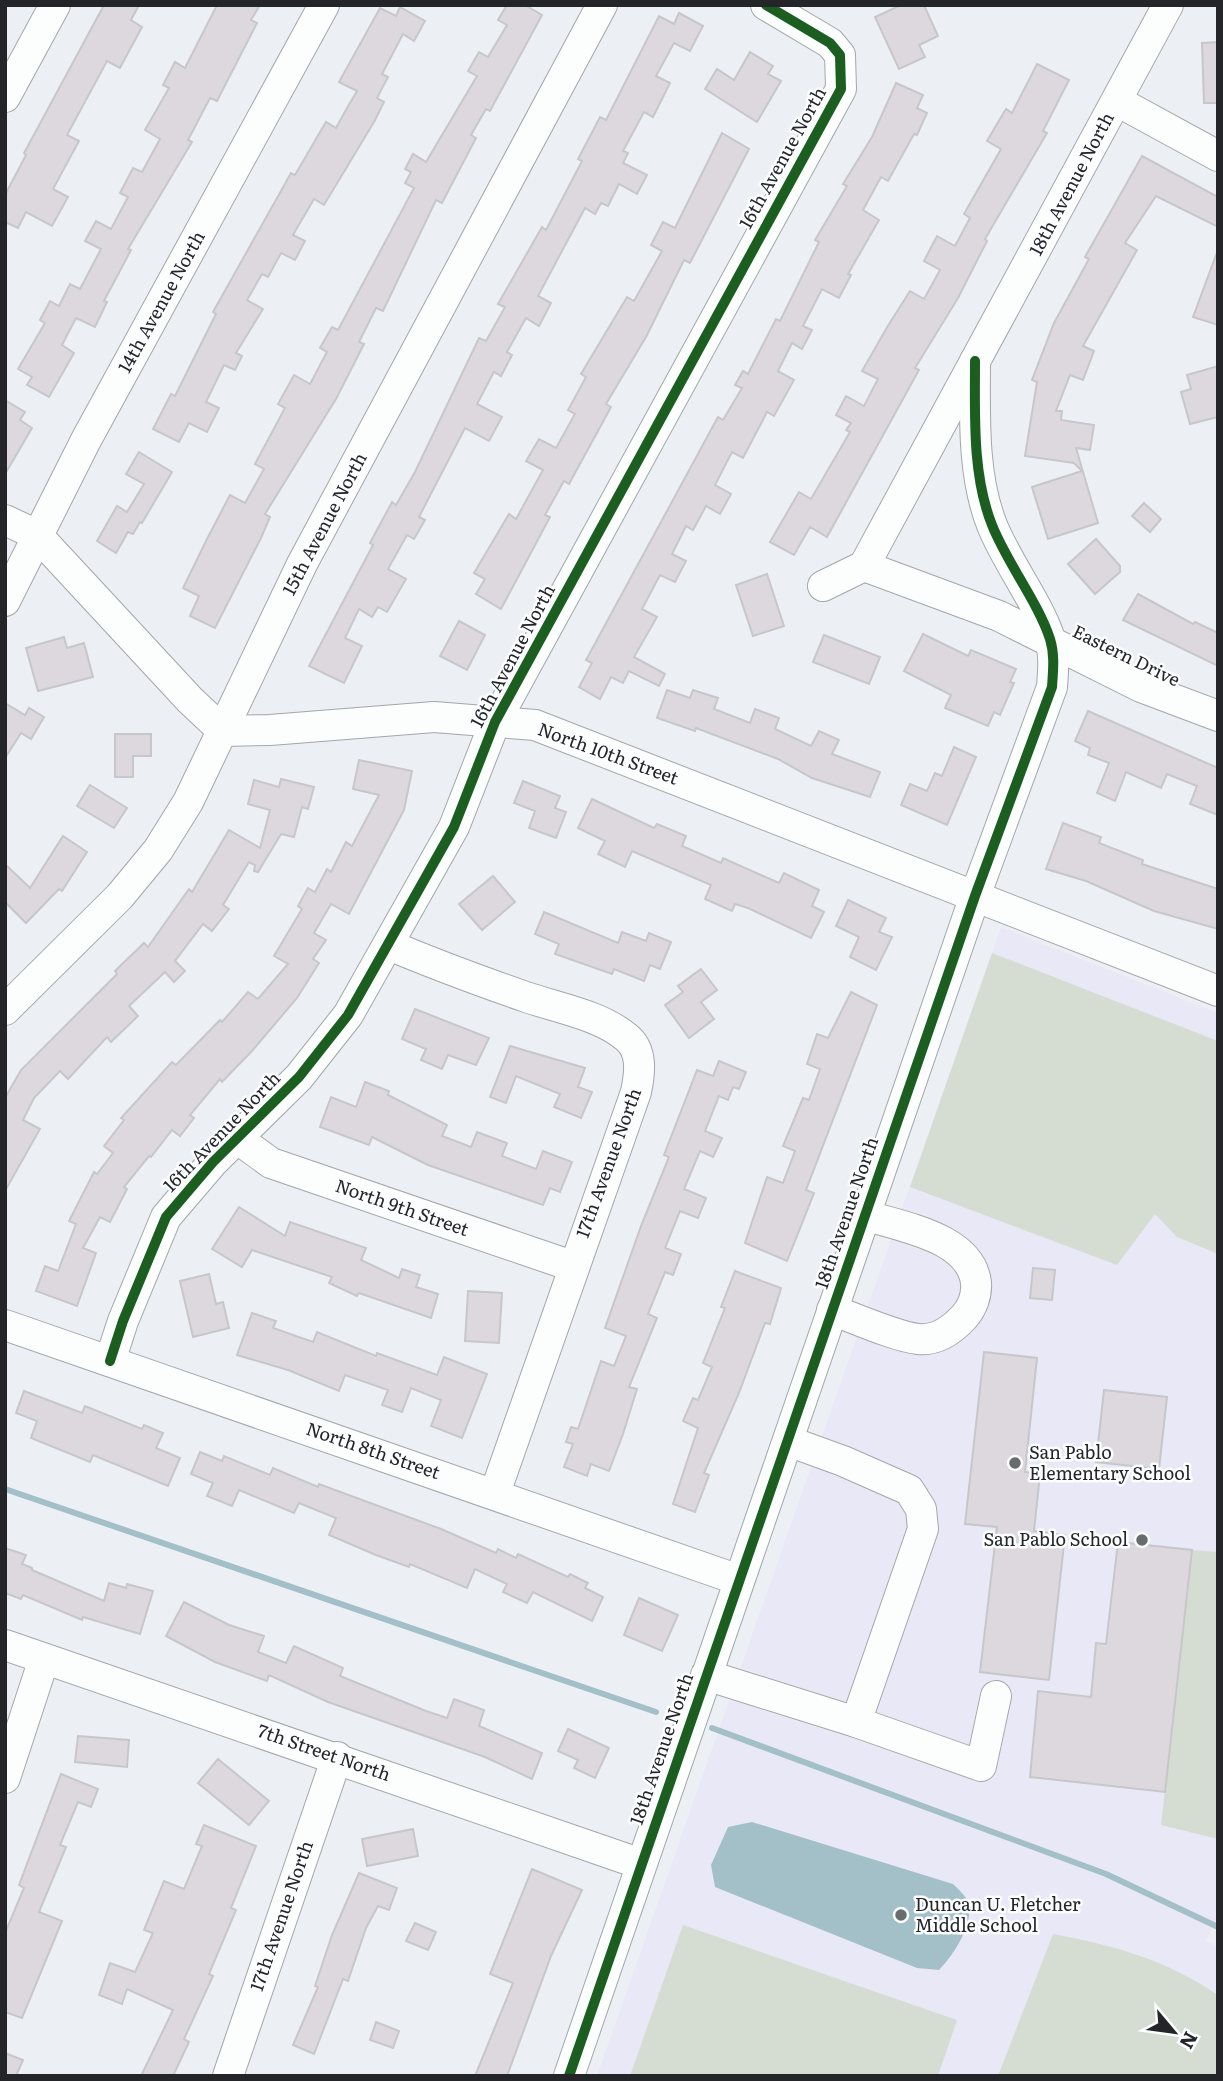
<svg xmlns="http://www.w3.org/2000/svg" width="1223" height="2081" font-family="Literata,serif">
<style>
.education{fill:#e9e8f6}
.green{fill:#d5ddd3}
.water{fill:#a3c0c9}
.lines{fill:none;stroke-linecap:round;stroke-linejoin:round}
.stream{stroke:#a3c0c9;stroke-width:6}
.building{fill:#dcd8dd;stroke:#c7c7ca;stroke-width:2}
.minor-casing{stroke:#a3a6aa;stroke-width:32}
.minor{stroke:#fcfdfd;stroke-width:30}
.cycleway-casing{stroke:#fbfdfe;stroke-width:15}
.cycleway{stroke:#1b5e20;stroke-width:10}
.poi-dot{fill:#696c6f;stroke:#fbfdfe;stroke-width:2.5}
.labels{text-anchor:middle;stroke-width:5;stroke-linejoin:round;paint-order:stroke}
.street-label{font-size:18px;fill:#232528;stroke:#fbfdfe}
.poi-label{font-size:18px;fill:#232528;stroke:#fbfdfe;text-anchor:start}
</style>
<rect width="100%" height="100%" fill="#ecf0f4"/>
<path class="education" d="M1001 927 1218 1013V1918L1206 1940 1218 1947V2076H597Z"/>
<g class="green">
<path d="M992 953 1218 1041V1254L1177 1237 1155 1214 1117 1265 910 1187Z"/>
<path d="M1192 1550 1218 1552V1839L1161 1825Z"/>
<path d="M683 1925 957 2020 938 2076H630Z"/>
<path d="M1053 1934C1116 1946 1164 1959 1218 1995V2076H998Z"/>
</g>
<path class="water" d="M752 1822 953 1884C958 1889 966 1896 968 1902 975 1923 953 1956 939 1970L917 1968 715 1887 711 1865 728 1827Z"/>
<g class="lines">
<g class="stream">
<path d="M5 1489 656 1712"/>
<path d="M712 1728 1106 1874 1218 1927"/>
</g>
</g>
<g class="building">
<path d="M104 5H139L131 20 142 27 120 68 107 61 67 135 79 141 53 189 68 197 52 226 26 212 18 228 5 222V195L26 155 24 153Z"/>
<path d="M217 5H260L251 20 257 23 217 101 210 98 188 140 192 142 128 249 131 250 104 301 107 302 95 327 76 318 62 345 74 353 49 397 27 385 32 377 18 369 45 323 40 320 50 301 59 306 70 284 80 289 101 249 85 241 96 221 111 229 128 197 120 193 133 168 142 172 160 139 145 130 169 88 163 85 175 62 185 68Z"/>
<path d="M507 5H525L542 15 490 111 486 109 471 135 476 138 442 203 436 200 383 311 376 308 359 342 364 344 336 399 265 514 270 517 261 538 215 628 190 616 199 596 183 588 207 539 230 495 245 503 264 469 255 464 285 408 278 404 294 375 310 384 327 352 320 348 332 327 338 330 414 188 405 183 411 172 405 169 413 154 426 162 477 76 468 71 479 52 488 57 507 25 498 20Z"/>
<path d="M901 5H924L938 36 919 45 925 57 899 69 875 17Z"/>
<path d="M400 7 425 21 414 41 403 34 382 74 388 77 377 98 384 102 374 122 324 205 314 199 293 235 305 241 295 260 281 253 268 277 262 274 247 300 263 309 236 353 242 356 235 370 224 365 206 402 219 408 207 432 189 423 179 442 153 429 171 394 175 396 216 314 213 312 291 173 295 175 326 122 336 128 347 108 357 91 339 82 380 8 396 16Z"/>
<path d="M679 13 703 26 690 51 674 43 656 76 670 83 653 117 644 112 623 151 628 153 623 163 647 175 637 194 619 184 608 206 601 203 595 214 585 208 538 296 551 303 539 326 526 318 507 352 512 355 501 376 494 372 477 404 502 417 489 441 465 428 419 517 425 520 414 539 407 535 388 569 406 579 387 612 378 607 372 617 359 609 345 638 362 646 344 683 309 666 373 545 370 543 392 502 396 505 415 472 479 338 486 341 505 307 498 304 542 227 546 230 582 161 578 159 600 117 606 120 659 16 674 24Z"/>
<path d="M1218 42V103H1204L1202 43Z"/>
<path d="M750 52 773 66 768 74 781 81 757 122 705 89 717 69 734 80Z"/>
<path d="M1037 64 1069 80 1043 131 1047 133 985 239 987 241 958 298 915 368 919 370 827 537 810 527 794 555 770 542 799 492 811 499 850 432 846 430 851 423 836 415 846 396 864 406 878 379 862 371 889 324 910 291 924 299 940 270 924 261 937 236 955 246 970 218 964 214 1001 149 987 141 1006 109 1012 113Z"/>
<path d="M896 83 923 95 917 108 927 113 917 135 914 134 888 181 881 177 863 210 879 220 848 274 851 275 839 298 822 289 803 326 812 330 802 349 792 343 778 371 794 380 774 416 767 412 743 458 732 452 715 485 731 494 720 514 706 506 693 530 686 526 672 554 686 561 675 582 660 575 642 609 657 617 634 657 665 674 659 686 629 671 623 683 611 677 600 699 579 687 592 663 586 660 718 417 723 420 742 388 735 385 743 371 748 374 776 319 780 321 819 242 815 240 847 186 843 184 872 137Z"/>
<path d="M722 133 749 149 690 263 684 260 646 337 606 404 611 407 569 484 564 481 545 515 550 517 501 609 476 594 485 579 474 573 509 514 516 519 543 470 526 461 539 439 556 448 575 414 568 410 586 377 581 374 627 297 634 301 662 251 651 245 663 222 675 228Z"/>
<path d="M1142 156 1218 197V227L1156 196 1125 243 1137 250 1083 346 1094 351 1083 380 1070 375 1056 411H1062L1061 420 1094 425 1090 450 1076 448 1098 523 1048 539 1032 487 1082 471 1074 463 1025 456 1037 382 1032 380 1054 323 1089 259 1085 257Z"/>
<path d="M1216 255 1218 256V325L1193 317Z"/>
<path d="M1218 366V417L1190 424 1181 392 1191 389 1187 375Z"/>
<path d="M5 400 25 412 20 420 32 428 5 474Z"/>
<path d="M139 452 172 472 142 523 140 522 133 534 128 532 116 553 97 541 117 506 127 512 144 484 126 474Z"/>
<path d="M1144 503 1161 519 1150 532 1132 516Z"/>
<path d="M1096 539 1120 566V572L1095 594 1068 564Z"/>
<path d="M767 574 784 626 753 636 736 585Z"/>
<path d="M1138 594 1193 624 1195 622 1218 633V666L1123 620Z"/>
<path d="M459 621 485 635 467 670 440 656Z"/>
<path d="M923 634 968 656 971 650 1016 669 1010 682 1014 683 1000 715 994 712 988 726 945 708 951 695 904 671Z"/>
<path d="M824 635 880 657 869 684 813 662Z"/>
<path d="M64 637 67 648 84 643 93 677 38 691 26 648Z"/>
<path d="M667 690 690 698 693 690 718 698 714 709 750 723 755 709 779 718 775 729 811 746 819 731 839 740 832 754 880 772 870 797 812 778 778 759 696 728 695 731 657 718Z"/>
<path d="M5 703 25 715 29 708 44 717 31 739 21 733 5 758Z"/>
<path d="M1088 711 1218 768V815L1190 804 1197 786 1167 774 1161 788 1126 772 1115 801 1097 793 1109 763 1088 755 1090 748 1075 741Z"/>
<path d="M115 734H151V756H133V777H115Z"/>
<path d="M954 747 976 757 947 825 901 805 910 784 927 791 935 773 942 776Z"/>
<path d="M359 760 412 771 404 810 349 914 331 904 314 933 326 940 313 959 319 963 297 998 252 1051 222 1082 220 1079 190 1115 194 1118 180 1136 172 1130 151 1157 149 1156 124 1187 127 1189 110 1222 100 1217 83 1248 96 1253 77 1306 36 1291 45 1266 58 1271 76 1224 69 1221 94 1172 97 1174 113 1153 104 1146 124 1120 121 1118 172 1062 176 1065 220 1020 222 1022 248 992 258 999 288 964 274 956 302 909 298 906 308 888 315 892 327 869 331 872 346 842 352 846 379 795 353 789Z"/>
<path d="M281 779 314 787 308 809 302 807 294 837 281 834 258 872 254 871 255 865 249 862 223 905 229 909 212 931 203 924 175 961 185 971 174 982 165 972 129 1006 138 1016 111 1042 107 1037 68 1079 60 1071 34 1098 23 1120 40 1129 5 1191V1098L21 1070 117 974 115 971 144 943 148 947 189 889 192 892 229 830 260 848 270 810 248 804 254 780 279 787Z"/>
<path d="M523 781 560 796 555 808 566 812 556 838 529 828 535 811 514 803Z"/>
<path d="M90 785 127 808 114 828 77 806Z"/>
<path d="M592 799 654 828 657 824 686 836 682 846 721 863 723 858 779 883 784 873 819 890 812 906 824 912 811 938 748 908 735 904 732 911 705 899 711 885 632 851 625 867 598 854 605 841 578 828Z"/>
<path d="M1063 823 1101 837 1099 843 1143 860 1142 864 1218 889V929L1154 911 1086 881 1046 869Z"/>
<path d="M63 836 87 852 62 891 59 889 26 923 5 902V864L30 888Z"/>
<path d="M493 876 515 902 482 930 459 904Z"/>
<path d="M848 900 886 918 879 932 892 937 876 970 850 957 859 937 836 926Z"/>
<path d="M544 912 618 943 622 932 646 941 649 933 671 942 660 969 650 965 644 981 614 969 612 974 555 954 559 944 535 934Z"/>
<path d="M701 969 717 990 701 1002 714 1019 689 1038 665 1005 683 992 678 986Z"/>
<path d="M851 992 877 1005 806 1190 814 1193 787 1261 745 1243 767 1177 783 1183 795 1151 783 1146 803 1098 809 1100 820 1069 807 1064 817 1034 828 1038Z"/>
<path d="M415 1009 489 1038 476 1065 448 1055 442 1069 421 1060 426 1049 402 1039Z"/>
<path d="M510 1046 585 1068 578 1087 592 1092 581 1118 554 1107 560 1094 516 1076 506 1103 490 1097Z"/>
<path d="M719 1061 746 1072 739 1089 733 1087 728 1100 719 1096 705 1131 722 1138 713 1157 700 1151 684 1189 706 1198 698 1218 680 1211 665 1248 681 1254 673 1275 665 1272 648 1314 657 1318 629 1387 637 1389 623 1434 609 1471 591 1464 587 1476 564 1467 573 1444 566 1442 571 1427 578 1429 601 1361 614 1366 626 1336 605 1328 641 1226 669 1157 664 1155 697 1070 713 1076Z"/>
<path d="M365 1082 389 1091 388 1095 447 1125 442 1136 471 1147 477 1132 507 1143 502 1156 536 1169 543 1151 572 1162 560 1192 550 1188 543 1205 428 1165 372 1137 369 1145 320 1127 331 1097 356 1107Z"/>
<path d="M239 1207 285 1236 290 1222 366 1248 361 1260 399 1278 402 1269 420 1275 416 1287 438 1294 431 1318 359 1293 357 1296 329 1283 332 1277 252 1250 242 1267 212 1249Z"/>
<path d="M1033 1268 1055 1270 1052 1300 1030 1298Z"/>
<path d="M735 1271 781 1288 770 1324 765 1323 739 1393 704 1473 709 1475 695 1512 673 1504 698 1428 683 1421 693 1398 698 1400 712 1367 703 1363 725 1308 721 1307Z"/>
<path d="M209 1274 216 1304 223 1302 229 1328 193 1337 180 1281Z"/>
<path d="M468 1291 502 1293 499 1343 465 1341Z"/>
<path d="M252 1313 276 1321 273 1328 313 1342 317 1332 376 1356 377 1353 437 1375 444 1357 487 1374 462 1438 431 1426 441 1400 411 1388 402 1412 382 1405 388 1390 345 1375 339 1391 288 1370 237 1355Z"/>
<path d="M984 1352 1037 1358 1025 1472 1040 1474 1034 1531 1065 1535 1049 1680 980 1672 997 1527 965 1524Z"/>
<path d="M1104 1390 1167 1397 1159 1469 1096 1462Z"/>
<path d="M24 1391 82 1413 85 1406 142 1429 144 1425 163 1433 156 1448 180 1458 168 1486 93 1455 90 1462 31 1438 37 1421 16 1413Z"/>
<path d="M200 1452 222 1461 224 1456 270 1475 273 1468 318 1487 319 1484 441 1529 496 1553 498 1549 516 1558 518 1554 568 1577 570 1574 588 1583 585 1588 603 1597 592 1621 533 1592 527 1603 503 1592 507 1584 475 1569 467 1588 410 1564 409 1567 376 1555 329 1535 336 1518 299 1503 294 1513 239 1490 232 1506 207 1496 213 1483 191 1474Z"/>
<path d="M1118 1542 1192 1550 1165 1792 1030 1777 1038 1691 1091 1697 1096 1643 1106 1644Z"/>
<path d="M5 1548 26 1555 22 1564 32 1568V1570L104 1601 109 1583 126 1588 127 1584 153 1591 140 1634 83 1617 82 1620 23 1595 21 1599 5 1593Z"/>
<path d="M639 1598 678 1615 662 1651 624 1635Z"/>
<path d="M184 1602 229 1625 264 1636 258 1652 286 1663 294 1646 343 1668 340 1676 426 1711 447 1718 454 1699 484 1710 479 1726 542 1753 532 1779 485 1757 328 1702 269 1675 267 1681 215 1662 166 1636Z"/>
<path d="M568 1729 609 1748 595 1778 574 1768 578 1760 558 1751Z"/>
<path d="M78 1736 129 1740 127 1767 75 1762Z"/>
<path d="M218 1759 269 1801 249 1825 198 1783Z"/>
<path d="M61 1774 98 1789 91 1807 78 1802 60 1845 66 1847 39 1912 62 1921 22 2018 5 2012V1933L24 1888 19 1885Z"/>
<path d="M204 1825 256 1846 231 1908 236 1910 209 1974 213 1976 184 2039 189 2042 173 2076H141L173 2010 127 1989 122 2004 99 1995 110 1963 135 1972 153 1933 144 1930 164 1881 184 1889 202 1846 196 1844Z"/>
<path d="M413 1829 418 1856 367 1866 362 1839Z"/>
<path d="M532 1869 582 1890 551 1956 507 2076H475L513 1983 490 1974Z"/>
<path d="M359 1873 397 1888 389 1910 378 1906 366 1928 348 1981 343 1979 314 2054 293 2045 318 1987 315 1986 332 1935Z"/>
<path d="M415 1923 436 1932 428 1950 406 1941Z"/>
<path d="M376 2022 399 2031 393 2048 370 2040Z"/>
<path d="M5 2053 23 2060 16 2076H5Z"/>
</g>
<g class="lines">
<g class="minor-casing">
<g id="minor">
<path d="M5 97 55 5"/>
<path d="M1117 101 1218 156"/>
<path d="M5 520 37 535 190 700 223 731 270 730 434 717 535 725 1218 991"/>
<path d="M864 566 1168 5"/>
<path d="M864 566 999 616 1141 687 1218 716"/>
<path d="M823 586 864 566"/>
<path d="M5 601 86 440 324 5"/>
<path d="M389 945C434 964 480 981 526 997 558 1008 600 1015 626 1037 643 1050 640 1073 636 1092L495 1493"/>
<path d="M5 1010 120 896 158 850 188 802 302 564 602 5"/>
<path d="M238 1139 271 1163 572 1266"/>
<path d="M832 1310C854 1318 897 1337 918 1339 937 1341 952 1330 964 1317 972 1308 977 1295 976 1283 971 1237 901 1227 865 1215"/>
<path d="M5 1325 739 1580"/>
<path d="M110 1361 123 1321 166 1217 213 1162 299 1077 348 1015 454 827 495 722 841 89 840 55 830 43 766 5"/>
<path d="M788 1441 843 1461 909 1490 921 1509 923 1529 856 1722"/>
<path d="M5 1645 641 1864"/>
<path d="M706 1675 856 1722 981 1766 996 1696"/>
<path d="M5 1778 44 1659"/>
<path d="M228 2076 337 1757"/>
<path d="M569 2076 975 896 1052 687C1053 671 1055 655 1050 639 1038 602 1007 563 992 525 972 475 975 414 975 361"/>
</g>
</g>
<use href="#minor" class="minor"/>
<g class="cycleway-casing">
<g id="cycleway">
<path d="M110 1361 123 1321 166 1217 213 1162 299 1077 348 1015 454 827 495 722 841 89 840 55 830 43 766 5"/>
<path d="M569 2076 975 896 1052 687C1053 671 1055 655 1050 639 1038 602 1007 563 992 525 972 475 975 414 975 361"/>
</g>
</g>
<use href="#cycleway" class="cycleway"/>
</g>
<g class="poi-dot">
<circle cx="1015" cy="1463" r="7"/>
<circle cx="1142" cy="1540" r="7"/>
<circle cx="901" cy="1915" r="7"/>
</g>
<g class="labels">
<g class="street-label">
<text transform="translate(783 158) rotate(-61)" y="6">16th Avenue North</text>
<text transform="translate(1072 184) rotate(-62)" y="6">18th Avenue North</text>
<text transform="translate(162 302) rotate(-61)" y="6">14th Avenue North</text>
<text transform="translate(325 524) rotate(-62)" y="6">15th Avenue North</text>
<text transform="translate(513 656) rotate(-62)" y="6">16th Avenue North</text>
<text transform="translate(1126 656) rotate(26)" y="6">Eastern Drive</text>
<text transform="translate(608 754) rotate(20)" y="6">North 10th Street</text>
<text transform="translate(222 1132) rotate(-46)" y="6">16th Avenue North</text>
<text transform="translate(609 1163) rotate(-70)" y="6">17th Avenue North</text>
<text transform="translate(402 1208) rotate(19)" y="6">North 9th Street</text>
<text transform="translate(847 1213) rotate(-71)" y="6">18th Avenue North</text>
<text transform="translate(373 1451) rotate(19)" y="6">North 8th Street</text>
<text transform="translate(662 1749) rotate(-71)" y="6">18th Avenue North</text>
<text transform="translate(324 1753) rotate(19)" y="6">7th Street North</text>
<text transform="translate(282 1916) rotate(-71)" y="6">17th Avenue North</text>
</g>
<g class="poi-label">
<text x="1029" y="1459">San Pablo<tspan x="1029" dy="21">Elementary School</tspan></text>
<text x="1128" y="1546" text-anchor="end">San Pablo School</text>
<text x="915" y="1911">Duncan U. Fletcher<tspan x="915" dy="21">Middle School</tspan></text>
</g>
</g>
<rect width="1223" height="2081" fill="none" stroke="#232528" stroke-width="14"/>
<g transform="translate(1174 2032) rotate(119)" stroke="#fbfdfe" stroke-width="5" paint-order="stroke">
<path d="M0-5L12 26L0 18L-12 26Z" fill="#232528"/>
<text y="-10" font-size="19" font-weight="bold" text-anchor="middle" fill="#232528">N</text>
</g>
</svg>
